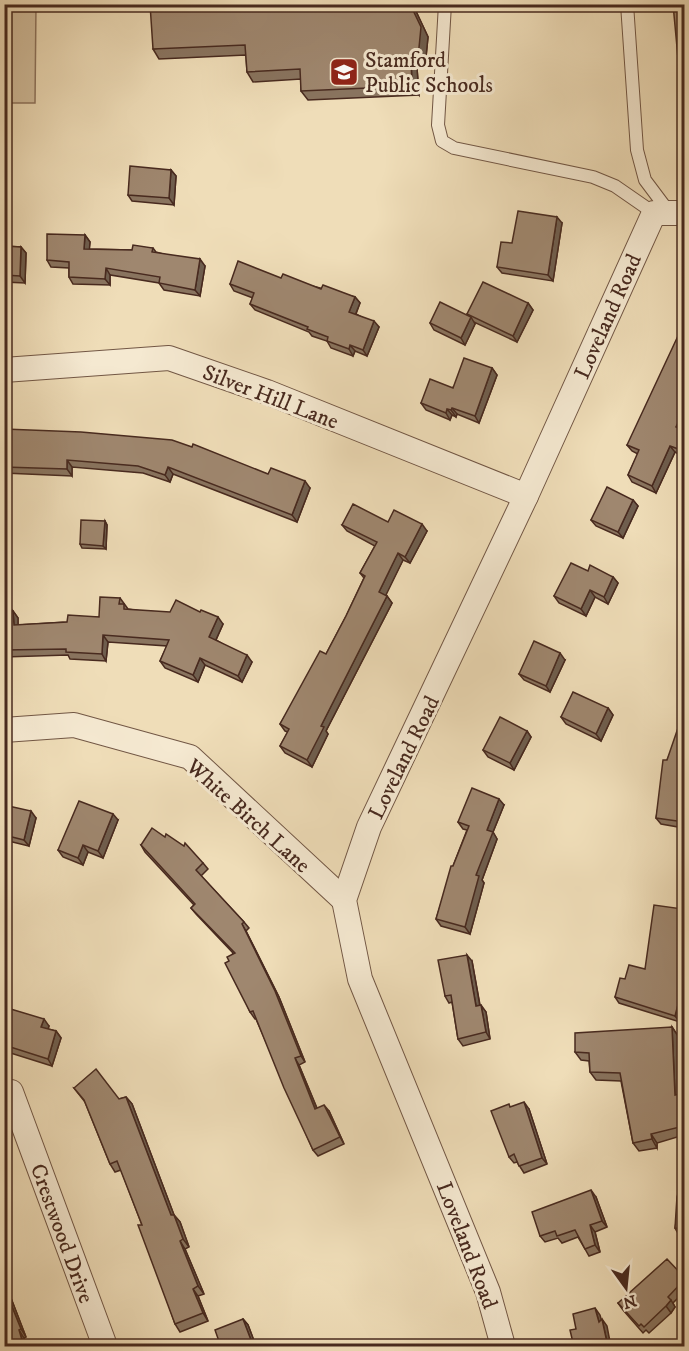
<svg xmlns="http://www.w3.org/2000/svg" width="689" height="1351" font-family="'IM FELL DW Pica',serif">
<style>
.green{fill:#d3bf9e;stroke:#8e745e;stroke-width:1.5}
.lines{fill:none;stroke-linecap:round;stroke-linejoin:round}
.lane-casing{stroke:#725745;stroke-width:14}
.street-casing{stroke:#725745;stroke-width:26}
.lane{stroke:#f5e9d1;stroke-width:12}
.street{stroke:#f5e9d1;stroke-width:24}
.wall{fill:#89745f;stroke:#482a1f;stroke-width:1.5}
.shaded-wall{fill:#6f5e4e;stroke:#482a1f;stroke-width:1.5}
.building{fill:#9f876f;stroke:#482a1f;stroke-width:1.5}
.labels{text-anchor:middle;stroke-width:6;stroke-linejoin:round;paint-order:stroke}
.poi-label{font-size:22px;fill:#482a1f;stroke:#f5e9d1;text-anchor:start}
.street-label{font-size:22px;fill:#482a1f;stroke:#f5e9d1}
</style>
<rect width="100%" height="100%" fill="#efddb8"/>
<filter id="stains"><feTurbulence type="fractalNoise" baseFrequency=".00333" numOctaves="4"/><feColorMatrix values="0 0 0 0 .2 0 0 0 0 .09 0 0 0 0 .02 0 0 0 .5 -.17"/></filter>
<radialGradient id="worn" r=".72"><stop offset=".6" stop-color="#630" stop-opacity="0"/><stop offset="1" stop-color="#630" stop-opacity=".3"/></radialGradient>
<path class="green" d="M5 4 36 5 35 103H5Z"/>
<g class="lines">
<g class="lane-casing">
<g id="lane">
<path d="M445 4 438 125 442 141 454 148 593 177 615 186 654 213"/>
<path d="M627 4 637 150 645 180 669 212"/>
</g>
</g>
<g class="street-casing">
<g id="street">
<path d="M4 370 169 358 267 392 526 496"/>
<path d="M4 730 74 725 190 757 344 900"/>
<path d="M4 1095 11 1092 105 1346"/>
<path d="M503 1346 488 1292 360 979 344 900 369 827 526 496 654 213H684"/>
</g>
</g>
<use href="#lane" class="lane"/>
<use href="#street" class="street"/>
</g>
<g class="wall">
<path d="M414 7 428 37 425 67 417 68 419 95 308 100 301 91V79L253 82 247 72 246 55 159 59 153 49Z"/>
<path d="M171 170 176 176 174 205 132 201 128 195Z"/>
<path d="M562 223 553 281 502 273 497 267 512 243Z"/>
<path d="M85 235 90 242 89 249 132 250 153 248 156 252 205 266 200 296 164 290 159 283 110 275V285L73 284 69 277V268L51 267 47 260Z"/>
<path d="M4 246 21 247 26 253 25 283 4 282Z"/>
<path d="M281 278 355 297 360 303 356 314 379 327 367 356 355 351 353 356 331 348 327 341 312 336 309 332 255 310 250 304 253 298 234 291 230 284Z"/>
<path d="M528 303 533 310 517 342 474 322 475 324 465 345 434 330 430 323 468 316 467 314Z"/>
<path d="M492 368 497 375 479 423 457 414 456 417 452 415 450 420 426 410 421 403Z"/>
<path d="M684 426 683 430 684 431V457L675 452 656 493 632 482 628 475 638 454 632 451 627 445Z"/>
<path d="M4 429 268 474 310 488 297 522 173 474 170 482 143 473 72 467V476L4 473Z"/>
<path d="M633 500 638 506 623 538 596 526 591 520Z"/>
<path d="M105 521 107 525 106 549 82 548 80 544Z"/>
<path d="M388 522 427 531 410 563 403 560 385 595 387 596 392 603 326 731 328 734 312 767 285 753 280 746 288 732 285 731 280 724 326 654 346 616 364 578 360 573 375 546 347 531 342 525Z"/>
<path d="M588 571 613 577 618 583 608 604 595 597 586 616 559 603 554 596Z"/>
<path d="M120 598 128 609 223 624 216 640 252 662 242 682 205 665 198 682 165 668 160 661 167 646 108 642 106 661 70 659 68 655 4 657V612L13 611 18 618V625L67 622 99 617Z"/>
<path d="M565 660 550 692 524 680 519 674Z"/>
<path d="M608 708 613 715 601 741 566 724 561 717Z"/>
<path d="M684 724V828L661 824 656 818 667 760Z"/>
<path d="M527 731 531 737 514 770 488 757 483 750Z"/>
<path d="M4 805 36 818 29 846 4 840Z"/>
<path d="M504 805 493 832 497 839 482 880 484 883 470 934 441 926 436 919 453 866 467 830 463 829 458 822Z"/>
<path d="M118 820 103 858 88 852 83 865 63 857 58 850Z"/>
<path d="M141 845 203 863 208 869 201 876 244 922 249 928 246 931 279 997 305 1062 299 1065 317 1108 329 1111 344 1144 318 1156 313 1150 256 1019H255L250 1012 229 961 233 953 196 914 191 908 194 905 145 852Z"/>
<path d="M682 909 680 1022 619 1003 615 997 625 979 645 969Z"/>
<path d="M472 961 480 1005 486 1012 490 1039 463 1046 458 1039 452 1002 449 1003 445 996Z"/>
<path d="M4 1007 49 1026 48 1029 56 1031 61 1038 52 1066 4 1051Z"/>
<path d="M672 1027 678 1036 681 1094 684 1093V1135L657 1143V1148L639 1151 633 1143 621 1081 596 1080 590 1072 589 1061 581 1060 575 1052Z"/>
<path d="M74 1088 119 1099 126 1097 132 1104 174 1215 180 1222 189 1247 185 1249 204 1294 198 1296 208 1321 180 1332 175 1324 142 1225 121 1170 115 1172 110 1164 85 1102Z"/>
<path d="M511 1107 529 1109 547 1164 524 1173 517 1162 514 1163 509 1157Z"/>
<path d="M684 1177V1235H679L675 1228Z"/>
<path d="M596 1197 607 1227 595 1232 600 1252 589 1256 585 1249 578 1237 562 1243 558 1238 545 1242 540 1236Z"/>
<path d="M684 1277V1292L673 1303 675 1307 671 1313 649 1333 646 1330 643 1333 623 1310 618 1303Z"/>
<path d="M4 1280 26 1337 4 1347Z"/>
<path d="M243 1319 248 1325 256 1346 221 1347Z"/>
</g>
<g class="shaded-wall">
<path d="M410 4H412L414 7 428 37 425 67 418 58Z"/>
<path d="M411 58 417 68 419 95 412 86Z"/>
<path d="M171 170 176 176 174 205 169 198Z"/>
<path d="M557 217 562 223 553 281 548 275Z"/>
<path d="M85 235 90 242 89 255 84 249Z"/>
<path d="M21 247 26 253 25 283 20 276Z"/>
<path d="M200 259 205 266 200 296 195 290Z"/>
<path d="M106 268 110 275V285L105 279Z"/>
<path d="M355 297 360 303 354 318 349 312Z"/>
<path d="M528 303 533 310 517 342 513 336Z"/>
<path d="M471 317 475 324 465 345 461 338Z"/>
<path d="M374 321 379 327 367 356 363 350Z"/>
<path d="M350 345 355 351 353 356 349 349Z"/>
<path d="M492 368 497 375 479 423 475 416Z"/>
<path d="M452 408 457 414 456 417 451 410Z"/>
<path d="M447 409 452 415 450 420 446 413Z"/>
<path d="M684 410V426L681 434 676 427Z"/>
<path d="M684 442V455L681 450Z"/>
<path d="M670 446 675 452 656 493 652 486Z"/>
<path d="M67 460 72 467V476L67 469Z"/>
<path d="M168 467 173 474 170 482 165 475Z"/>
<path d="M305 481 310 488 297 522 292 515Z"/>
<path d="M633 500 638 506 623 538 618 532Z"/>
<path d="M105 521 107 525 106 549 103 546Z"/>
<path d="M422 524 427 531 410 563 405 557Z"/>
<path d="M398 553 403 560 384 599 379 592Z"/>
<path d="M613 577 618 583 608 604 604 597Z"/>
<path d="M590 590 595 597 586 616 581 609Z"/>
<path d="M387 596 392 603 326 731 328 734 312 767 307 760 321 726Z"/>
<path d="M13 611 18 618V632L14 625Z"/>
<path d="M218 617 223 624 214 644 209 637Z"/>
<path d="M103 635 108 642 106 661 102 654Z"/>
<path d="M560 653 565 660 550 692 546 686Z"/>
<path d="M247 655 252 662 242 682 238 676Z"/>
<path d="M200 658 205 665 198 682 193 675Z"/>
<path d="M608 708 613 715 601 741 596 734Z"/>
<path d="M527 731 531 737 514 770 510 763Z"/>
<path d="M499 799 504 805 493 832 497 839 482 880 484 883 470 934 465 927 476 875 487 830Z"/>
<path d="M31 811 36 818 29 846 24 840Z"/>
<path d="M113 814 118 820 103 858 98 851Z"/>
<path d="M83 845 88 852 83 865 78 858Z"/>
<path d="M242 924 246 931 279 997 305 1062 301 1056Z"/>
<path d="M467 955 472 961 481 1012 476 1006Z"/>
<path d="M684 981V1005L680 1022 675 1016Z"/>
<path d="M481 1005 486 1012 490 1039 486 1032Z"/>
<path d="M44 1019 49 1026 46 1034 41 1027Z"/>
<path d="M672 1027 678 1036 681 1103 675 1095Z"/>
<path d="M56 1031 61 1038 52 1066 48 1059Z"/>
<path d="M295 1058 299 1065 320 1116 315 1109Z"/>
<path d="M126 1097 132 1104 177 1223 171 1215Z"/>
<path d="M524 1102 529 1109 547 1164 542 1158Z"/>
<path d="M324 1105 329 1111 344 1144 340 1137Z"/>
<path d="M651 1134 657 1143V1148L652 1139Z"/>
<path d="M591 1190 596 1197 607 1227 602 1221Z"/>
<path d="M174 1215 180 1222 189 1247 183 1239Z"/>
<path d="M590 1225 595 1232 600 1252 595 1245Z"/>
<path d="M180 1241 185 1249 204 1294 198 1286Z"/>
<path d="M4 1280 26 1337 21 1329 4 1287Z"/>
<path d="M193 1289 198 1296 208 1321 203 1313Z"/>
<path d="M671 1300 675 1307 671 1313 666 1306Z"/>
<path d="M595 1308 600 1315 604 1329 599 1322Z"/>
<path d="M243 1319 248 1325 256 1346 251 1340Z"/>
<path d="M602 1319 607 1326 611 1347H608Z"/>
<path d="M19 1330 24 1338 27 1347H24Z"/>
</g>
<g class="building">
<path d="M150 4H410L421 27 418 58H411L412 86 301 91 300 69 247 72 245 45 153 49Z"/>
<path d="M673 4H684V123Z"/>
<path d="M130 166 171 170 169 198 128 195Z"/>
<path d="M518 211 557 217 548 275 497 267 501 242 512 243Z"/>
<path d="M47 234 85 235 84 249 132 250 133 245 153 248 152 252 200 259 195 290 159 283 160 277 106 268 105 279 69 277V262L47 260Z"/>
<path d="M4 246 21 247 20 276 4 275Z"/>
<path d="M238 261 281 278 283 274 321 289 323 285 355 297 349 312 374 321 363 350 350 345 349 349 327 341 328 337 307 329 308 327 250 304 254 293 230 284Z"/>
<path d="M483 282 528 303 513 336 467 314Z"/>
<path d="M440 302 471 317 461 338 430 323Z"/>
<path d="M684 323V410L676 427 684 431V442L681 450 670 446 652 486 628 475 639 450 627 445Z"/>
<path d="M464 358 492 368 475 416 452 408 451 410 447 409 446 413 421 403 430 379 453 388Z"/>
<path d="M4 429 81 432 172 440 192 447 193 444 268 474 271 468 305 481 292 515 168 467 165 475 138 466 67 460V469L4 467Z"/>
<path d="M607 487 633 500 618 532 591 520Z"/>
<path d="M353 504 388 522 394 510 422 524 405 557 398 553 379 592 387 596 321 726 324 727 307 760 280 746 289 729 280 724 320 651 326 654 346 616 365 576 360 573 377 542 342 525Z"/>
<path d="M81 520 105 521 103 546 80 544Z"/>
<path d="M571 563 588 571 590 565 613 577 604 597 590 590 581 609 554 596Z"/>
<path d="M100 597 120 598 119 604H124V609L170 612 176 600 200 612 201 610 218 617 209 637 247 655 238 676 200 658 193 675 160 661 169 640 103 635 102 654 66 652V649L4 650V612L13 611 14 625 67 622 68 615 99 617Z"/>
<path d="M534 641 560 653 546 686 519 674Z"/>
<path d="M573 692 608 708 596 734 561 717Z"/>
<path d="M500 717 527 731 510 763 483 750Z"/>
<path d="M680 722 684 724V822L656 818 663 760H667Z"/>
<path d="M472 788 499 799 487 830 493 832 476 875 479 876 465 927 436 919 451 866H453L469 826 458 822Z"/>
<path d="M79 801 113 814 98 851 83 845 78 858 58 850Z"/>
<path d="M4 805 31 811 24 840 4 835Z"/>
<path d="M152 828 165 837 166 834 184 846 185 843 203 863 196 870 244 922 242 924 275 991 301 1056 295 1058 315 1109 324 1105 340 1137 313 1150 284 1088 253 1011 250 1012 225 963 229 961 227 957 235 953 191 908 195 904 141 845Z"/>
<path d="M684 896V981L675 1016 615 997 620 978 625 979 629 965 645 969 654 905 682 909Z"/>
<path d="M467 955 476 1006 481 1005 486 1032 458 1039 451 995 445 996 438 960Z"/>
<path d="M4 1007 44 1019 41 1027 56 1031 48 1059 4 1045Z"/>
<path d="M672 1027 675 1095 684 1093V1126L651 1134 652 1139 633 1143 620 1073 590 1072 589 1053 575 1052V1033Z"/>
<path d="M96 1069 119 1099 126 1097 171 1215H174L183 1239 180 1241 198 1286 193 1289 203 1313 175 1324 138 1225H142L117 1161 110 1164 84 1100 74 1088Z"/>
<path d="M524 1102 542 1158 519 1166 514 1154 509 1157 491 1111 509 1104 510 1107Z"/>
<path d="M683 1176 684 1177V1229L675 1228 677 1197Z"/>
<path d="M591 1190 602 1221 590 1225 595 1245 585 1249 575 1230 557 1236 555 1231 540 1236 532 1212Z"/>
<path d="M667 1259 684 1277V1280L668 1297 671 1300 666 1306 644 1327 641 1324 639 1326 618 1303Z"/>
<path d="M4 1287 21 1329 19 1330 24 1347H4Z"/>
<path d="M595 1308 599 1322 602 1319 608 1347H574L570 1330 576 1329 573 1314Z"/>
<path d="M243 1319 251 1340 243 1342 245 1347H221L215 1330Z"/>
</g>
<defs>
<g id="school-square" transform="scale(1.5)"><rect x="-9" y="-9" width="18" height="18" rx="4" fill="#8f2418" stroke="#f5e9d1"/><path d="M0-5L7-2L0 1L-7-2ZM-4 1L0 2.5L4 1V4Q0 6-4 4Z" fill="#fff"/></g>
</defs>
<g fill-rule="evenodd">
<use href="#school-square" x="344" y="72"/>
</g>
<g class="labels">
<g class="poi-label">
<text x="365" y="67">Stamford<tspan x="365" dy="25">Public Schools</tspan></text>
</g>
<g class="street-label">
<text transform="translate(607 316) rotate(-66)" y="8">Loveland Road</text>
<text transform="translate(271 396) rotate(21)" y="8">Silver Hill Lane</text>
<text transform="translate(403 757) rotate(-64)" y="8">Loveland Road</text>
<text transform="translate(249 815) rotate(42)" y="8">White Birch Lane</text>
<text transform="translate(63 1233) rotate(70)" y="8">Crestwood Drive</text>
<text transform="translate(468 1245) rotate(69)" y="8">Loveland Road</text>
</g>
</g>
<rect width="689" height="1351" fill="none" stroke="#efddb8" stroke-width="24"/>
<rect x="6" y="6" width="677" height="1339" fill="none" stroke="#482a1f" stroke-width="3"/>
<rect x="12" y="12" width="665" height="1327" fill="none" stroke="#482a1f" stroke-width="1.5"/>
<g transform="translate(626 1288) rotate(165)" stroke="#f5e9d1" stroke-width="4.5" paint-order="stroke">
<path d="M0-4.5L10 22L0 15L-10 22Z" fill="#482a1f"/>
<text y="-9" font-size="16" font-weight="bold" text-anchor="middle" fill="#482a1f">N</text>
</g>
<rect width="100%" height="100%" filter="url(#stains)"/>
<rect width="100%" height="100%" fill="url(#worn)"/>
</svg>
